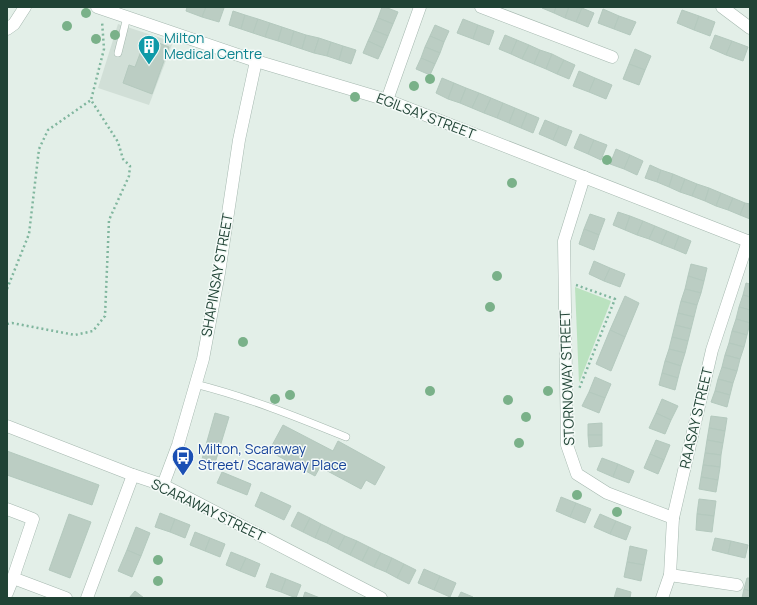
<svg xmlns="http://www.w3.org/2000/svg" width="757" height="605" font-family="Manrope,sans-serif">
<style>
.built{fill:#d1dfd7}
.grass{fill:#bae2bf}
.building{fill:#bbcdc3;stroke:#b4c9be}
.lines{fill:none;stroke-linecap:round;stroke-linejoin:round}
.lane-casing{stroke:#a5b8af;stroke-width:8}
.street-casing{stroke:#a5b8af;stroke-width:13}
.path{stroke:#80b69e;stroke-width:2.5;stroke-dasharray:2 3;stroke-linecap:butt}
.lane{stroke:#fff;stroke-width:7}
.street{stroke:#fff;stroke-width:12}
.tree{fill:#7ab189}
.labels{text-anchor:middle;stroke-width:3;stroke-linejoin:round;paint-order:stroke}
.culture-label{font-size:14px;fill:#0d838f;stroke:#f4faf7;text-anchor:start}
.street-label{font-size:14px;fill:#204335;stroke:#f4faf7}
.transit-label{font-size:14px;fill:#164399;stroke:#f4faf7;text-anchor:start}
</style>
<rect width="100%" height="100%" fill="#e3efe8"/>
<path class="built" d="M118 24 173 42 149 105 98 88Z"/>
<path class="grass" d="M575 287 611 301 579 383Z"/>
<g class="building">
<path d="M187 7H206L202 17 186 11Z"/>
<path d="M206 7 224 8 219 22 202 17Z"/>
<path d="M382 7H385L398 12 393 24 378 18Z"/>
<path d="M543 7H556L554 13 542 8Z"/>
<path d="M556 7H569L565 18 554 13Z"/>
<path d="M569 7 582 8 576 22 565 18Z"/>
<path d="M582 8 594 13 588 27 576 22Z"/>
<path d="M603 9 619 16 614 29 598 23Z"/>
<path d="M682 10 699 16 694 30 677 23Z"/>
<path d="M233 11 245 15 241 29 229 25Z"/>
<path d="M245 15 258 19 253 33 241 29Z"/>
<path d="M619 16 636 22 630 35 614 29Z"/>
<path d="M699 16 715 22 710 36 694 30Z"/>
<path d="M378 18 393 24 388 36 373 30Z"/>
<path d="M258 19 270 23 265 37 253 33Z"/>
<path d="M463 19 478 25 473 39 457 33Z"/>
<path d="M270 23 282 27 278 41 265 37Z"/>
<path d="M435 25 449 31 444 42 430 36Z"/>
<path d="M478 25 494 31 489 45 473 39Z"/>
<path d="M282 27 294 31 290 45 278 41Z"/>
<path d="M373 30 388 36 383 48 368 41Z"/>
<path d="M294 31 306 35 302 49 290 45Z"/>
<path d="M306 35 319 38 314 53 302 49Z"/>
<path d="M505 35 517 40 511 54 499 49Z"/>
<path d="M715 35 732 41 726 55 710 48Z"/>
<path d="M430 36 444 42 440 53 425 47Z"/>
<path d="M146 38 169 47 152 94 123 83 129 65 135 67Z"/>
<path d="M319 38 331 42 327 56 314 53Z"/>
<path d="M517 40 529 45 522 59 511 54Z"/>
<path d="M368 41 383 48 378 59 363 53Z"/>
<path d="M732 41 748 47 743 61 726 55Z"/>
<path d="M331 42 343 46 339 60 327 56Z"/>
<path d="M529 45 540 50 534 64 522 59Z"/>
<path d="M343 46 356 50 351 64 339 60Z"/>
<path d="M425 47 440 53 435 64 421 58Z"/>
<path d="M635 49 651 56 645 70 629 64Z"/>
<path d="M540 50 552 54 546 69 534 64Z"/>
<path d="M552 54 564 60 557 74 546 69Z"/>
<path d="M421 58 435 64 430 75 416 69Z"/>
<path d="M564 60 575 65 569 79 557 74Z"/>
<path d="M629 64 645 70 639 85 623 79Z"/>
<path d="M579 71 595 78 589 92 573 86Z"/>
<path d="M442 78 454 83 448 99 436 93Z"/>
<path d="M595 78 612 85 606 99 589 92Z"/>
<path d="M454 83 466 88 460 103 448 99Z"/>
<path d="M466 88 479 93 472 108 460 103Z"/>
<path d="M479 93 491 98 484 113 472 108Z"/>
<path d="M491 98 503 103 497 118 484 113Z"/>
<path d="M503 103 515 108 509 123 497 118Z"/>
<path d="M515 108 527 113 521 128 509 123Z"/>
<path d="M527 113 539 118 533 133 521 128Z"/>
<path d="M545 120 559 126 553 140 539 134Z"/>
<path d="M559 126 572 131 566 146 553 140Z"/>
<path d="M580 134 594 140 588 154 574 148Z"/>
<path d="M594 140 607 145 601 160 588 154Z"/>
<path d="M616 149 630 155 624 169 610 164Z"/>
<path d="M630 155 643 161 637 175 624 169Z"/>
<path d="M650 165 661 170 657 182 645 178Z"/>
<path d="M661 170 673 174 669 187 657 182Z"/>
<path d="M673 174 685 179 680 192 669 187Z"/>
<path d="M685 179 697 184 692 196 680 192Z"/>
<path d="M697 184 709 188 705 201 692 196Z"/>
<path d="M709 188 721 193 716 206 705 201Z"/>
<path d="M721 193 733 198 728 210 716 206Z"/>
<path d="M733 198 745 203 740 215 728 210Z"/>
<path d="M745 203 750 204V219L740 215Z"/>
<path d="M618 212 630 216 625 230 613 225Z"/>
<path d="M590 214 605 219 599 235 584 229Z"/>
<path d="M630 216 643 221 637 235 625 230Z"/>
<path d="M643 221 655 226 649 239 637 235Z"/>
<path d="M655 226 667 231 661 244 649 239Z"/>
<path d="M584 229 599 235 594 250 579 244Z"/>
<path d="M667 231 679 236 674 249 661 244Z"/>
<path d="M679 236 691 241 686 254 674 249Z"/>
<path d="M594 261 610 268 604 281 589 274Z"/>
<path d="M691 264 707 268 704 281 688 276Z"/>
<path d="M610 268 625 274 620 287 604 281Z"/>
<path d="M688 276 704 281 701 293 685 289Z"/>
<path d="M746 283 750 284V297L743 295Z"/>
<path d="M685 289 701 293 697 305 681 301Z"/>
<path d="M743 295 750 297V310L739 307Z"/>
<path d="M625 296 639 303 625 337 610 330Z"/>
<path d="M681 301 697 305 694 317 678 313Z"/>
<path d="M739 307 750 310V323L736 319Z"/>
<path d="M678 313 694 317 691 329 675 325Z"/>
<path d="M736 319 750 323 747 335 732 331Z"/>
<path d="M675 325 691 329 688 341 672 337Z"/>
<path d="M610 330 625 337 611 371 596 364Z"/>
<path d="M732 331 747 335 744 347 729 343Z"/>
<path d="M672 337 688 341 685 353 669 349Z"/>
<path d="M729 343 744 347 740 359 725 355Z"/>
<path d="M669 349 685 353 681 366 665 361Z"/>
<path d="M725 355 740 359 737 371 722 367Z"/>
<path d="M665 361 681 366 678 378 662 373Z"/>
<path d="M722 367 737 371 733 383 718 379Z"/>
<path d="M662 373 678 378 675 390 659 385Z"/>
<path d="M595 377 611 384 605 398 589 392Z"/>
<path d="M718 379 733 383 730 395 715 391Z"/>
<path d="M715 391 730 395 727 407 711 402Z"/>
<path d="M589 392 605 398 599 413 582 406Z"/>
<path d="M662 399 678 406 671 420 656 413Z"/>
<path d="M215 413 229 417 215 463 202 459Z"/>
<path d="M656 413 671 420 665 434 649 428Z"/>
<path d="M711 416 727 418 725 431 709 428Z"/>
<path d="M602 423V435H588V424Z"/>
<path d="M283 425 333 451 338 441 385 467 375 485 366 480 361 489 320 467 315 476 269 451Z"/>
<path d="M709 428 725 431 723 443 707 440Z"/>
<path d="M588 435H602V446L589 447Z"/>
<path d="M656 440 670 445 664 460 650 454Z"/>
<path d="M707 440 723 443 721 455 705 453Z"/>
<path d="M7 451 99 485 92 505 7 475Z"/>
<path d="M705 453 721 455 720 467 703 465Z"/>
<path d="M650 454 664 460 658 474 644 468Z"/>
<path d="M602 458 618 464 613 477 597 470Z"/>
<path d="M618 464 634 471 629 483 613 477Z"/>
<path d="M703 465 720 467 718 480 701 477Z"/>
<path d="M222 472 251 484 247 495 217 483Z"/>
<path d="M701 477 718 480 716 492 699 489Z"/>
<path d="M261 492 291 506 284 520 255 506Z"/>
<path d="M561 497 576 503 570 517 556 511Z"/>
<path d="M699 499 716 501 714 516 697 514Z"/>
<path d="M576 503 591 509 585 523 570 517Z"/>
<path d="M298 512 310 518 303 532 291 526Z"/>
<path d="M160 513 175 519 170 532 155 527Z"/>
<path d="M69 514 91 522 70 578 49 570Z"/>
<path d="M600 514 616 521 610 534 594 527Z"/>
<path d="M697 514 714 516 712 532 696 530Z"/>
<path d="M310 518 321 524 315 538 303 532Z"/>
<path d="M175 519 190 525 185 538 170 532Z"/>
<path d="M616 521 631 527 626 540 610 534Z"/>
<path d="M321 524 333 530 327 543 315 538Z"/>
<path d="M136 527 150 533 141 556 127 550Z"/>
<path d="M333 530 345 536 338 549 327 543Z"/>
<path d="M195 532 210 538 205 551 190 545Z"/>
<path d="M345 536 357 541 350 555 338 549Z"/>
<path d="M210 538 225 544 220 557 205 551Z"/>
<path d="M715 538 731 541 728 554 712 550Z"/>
<path d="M357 541 369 547 362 561 350 555Z"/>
<path d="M731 541 748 545 745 558 728 554Z"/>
<path d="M630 546 647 550 644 565 627 562Z"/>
<path d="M369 547 381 553 374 567 362 561Z"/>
<path d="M127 550 141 556 132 577 118 571Z"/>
<path d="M231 552 246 558 240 571 226 565Z"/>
<path d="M381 553 392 558 386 572 374 567Z"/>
<path d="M246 558 260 564 255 577 240 571Z"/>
<path d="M392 558 404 564 397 578 386 572Z"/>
<path d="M627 562 644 565 641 581 624 577Z"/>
<path d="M404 564 416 570 409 584 397 578Z"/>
<path d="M424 569 440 576 434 590 418 583Z"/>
<path d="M271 573 286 579 281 592 266 587Z"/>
<path d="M440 576 456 583 450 597 434 590Z"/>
<path d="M747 578H750V591L744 589Z"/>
<path d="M286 579 301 585 296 598 281 592Z"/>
<path d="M617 588 631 592 630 598H614Z"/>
<path d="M744 589 750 591V598H742Z"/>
<path d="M135 591 144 598H129Z"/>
<path d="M305 592 320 598H303Z"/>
<path d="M461 592 473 597 472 598H458Z"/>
</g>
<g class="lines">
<g class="lane-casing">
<g id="lane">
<path d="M118 53 127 17"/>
<path d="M195 384C247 397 297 417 346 437"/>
</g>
</g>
<g class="street-casing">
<g id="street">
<path d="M97 7 256 61 387 100 750 242"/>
<path d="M481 7 612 57"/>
<path d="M722 7 750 28"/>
<path d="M7 29 14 24 25 7"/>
<path d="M387 100 420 7"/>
<path d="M584 177 564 241 567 445 577 474 607 493 673 518"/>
<path d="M7 426 133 475 163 485 381 598"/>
<path d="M163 485 178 445 203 359 219 273 239 140 256 61"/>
<path d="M7 509 33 519 13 578 66 598"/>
<path d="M670 575 737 585"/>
<path d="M7 593 13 578"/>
<path d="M87 598 133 475"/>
<path d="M662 598 670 575 673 518 712 350 748 241"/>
</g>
</g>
<g class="path">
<path d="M576 285 615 299 579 389"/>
<path d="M7 289 29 234 39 149 48 130 91 100"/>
<path d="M7 324 12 323 75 335 93 331 105 316 109 220 129 176 130 166 123 159 118 142 91 100 104 49 102 21"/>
</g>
<use href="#lane" class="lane"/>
<use href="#street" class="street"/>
</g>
<g class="tree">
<circle cx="86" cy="13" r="5"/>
<circle cx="67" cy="26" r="5"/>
<circle cx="115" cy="35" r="5"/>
<circle cx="96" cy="39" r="5"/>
<circle cx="430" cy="79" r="5"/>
<circle cx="414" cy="86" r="5"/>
<circle cx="355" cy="97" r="5"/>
<circle cx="607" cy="160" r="5"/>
<circle cx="512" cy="183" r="5"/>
<circle cx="497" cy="276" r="5"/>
<circle cx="490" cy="307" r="5"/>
<circle cx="243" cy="342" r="5"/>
<circle cx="430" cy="391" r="5"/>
<circle cx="548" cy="391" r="5"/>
<circle cx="290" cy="395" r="5"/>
<circle cx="275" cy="399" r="5"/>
<circle cx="508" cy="400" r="5"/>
<circle cx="526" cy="417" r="5"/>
<circle cx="519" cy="443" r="5"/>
<circle cx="577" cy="495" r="5"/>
<circle cx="617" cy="512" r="5"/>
<circle cx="158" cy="560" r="5"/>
<circle cx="158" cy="581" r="5"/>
</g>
<defs>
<g id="building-pin" transform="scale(1.15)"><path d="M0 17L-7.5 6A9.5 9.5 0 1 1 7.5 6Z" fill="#0f9aa8" stroke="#f4faf7"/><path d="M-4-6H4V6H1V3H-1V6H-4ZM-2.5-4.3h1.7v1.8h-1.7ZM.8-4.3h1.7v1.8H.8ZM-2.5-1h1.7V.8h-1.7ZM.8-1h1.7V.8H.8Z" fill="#fff"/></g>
<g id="bus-pin" transform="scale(1.15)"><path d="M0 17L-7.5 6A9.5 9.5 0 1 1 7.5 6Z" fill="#1a4fb4" stroke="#f4faf7"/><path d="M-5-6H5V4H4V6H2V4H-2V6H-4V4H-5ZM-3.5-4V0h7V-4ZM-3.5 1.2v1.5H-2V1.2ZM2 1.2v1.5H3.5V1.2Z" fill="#fff"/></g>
</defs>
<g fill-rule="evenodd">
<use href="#building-pin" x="149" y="46"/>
<use href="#bus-pin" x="183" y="457"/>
</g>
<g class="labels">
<g class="culture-label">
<text x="164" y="43">Milton<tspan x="164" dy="16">Medical Centre</tspan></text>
</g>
<g class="street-label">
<text transform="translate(426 116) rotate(21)" y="5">EGILSAY STREET</text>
<text transform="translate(217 275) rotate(-80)" y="5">SHAPINSAY STREET</text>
<text transform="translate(567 378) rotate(-92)" y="5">STORNOWAY STREET</text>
<text transform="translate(696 418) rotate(-77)" y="5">RAASAY STREET</text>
<text transform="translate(208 510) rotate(26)" y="5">SCARAWAY STREET</text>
</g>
<g class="transit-label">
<text x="198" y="454">Milton, Scaraway<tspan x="198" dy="16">Street/ Scaraway Place</tspan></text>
</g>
</g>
<rect width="757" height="605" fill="none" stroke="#204335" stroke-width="16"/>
</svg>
